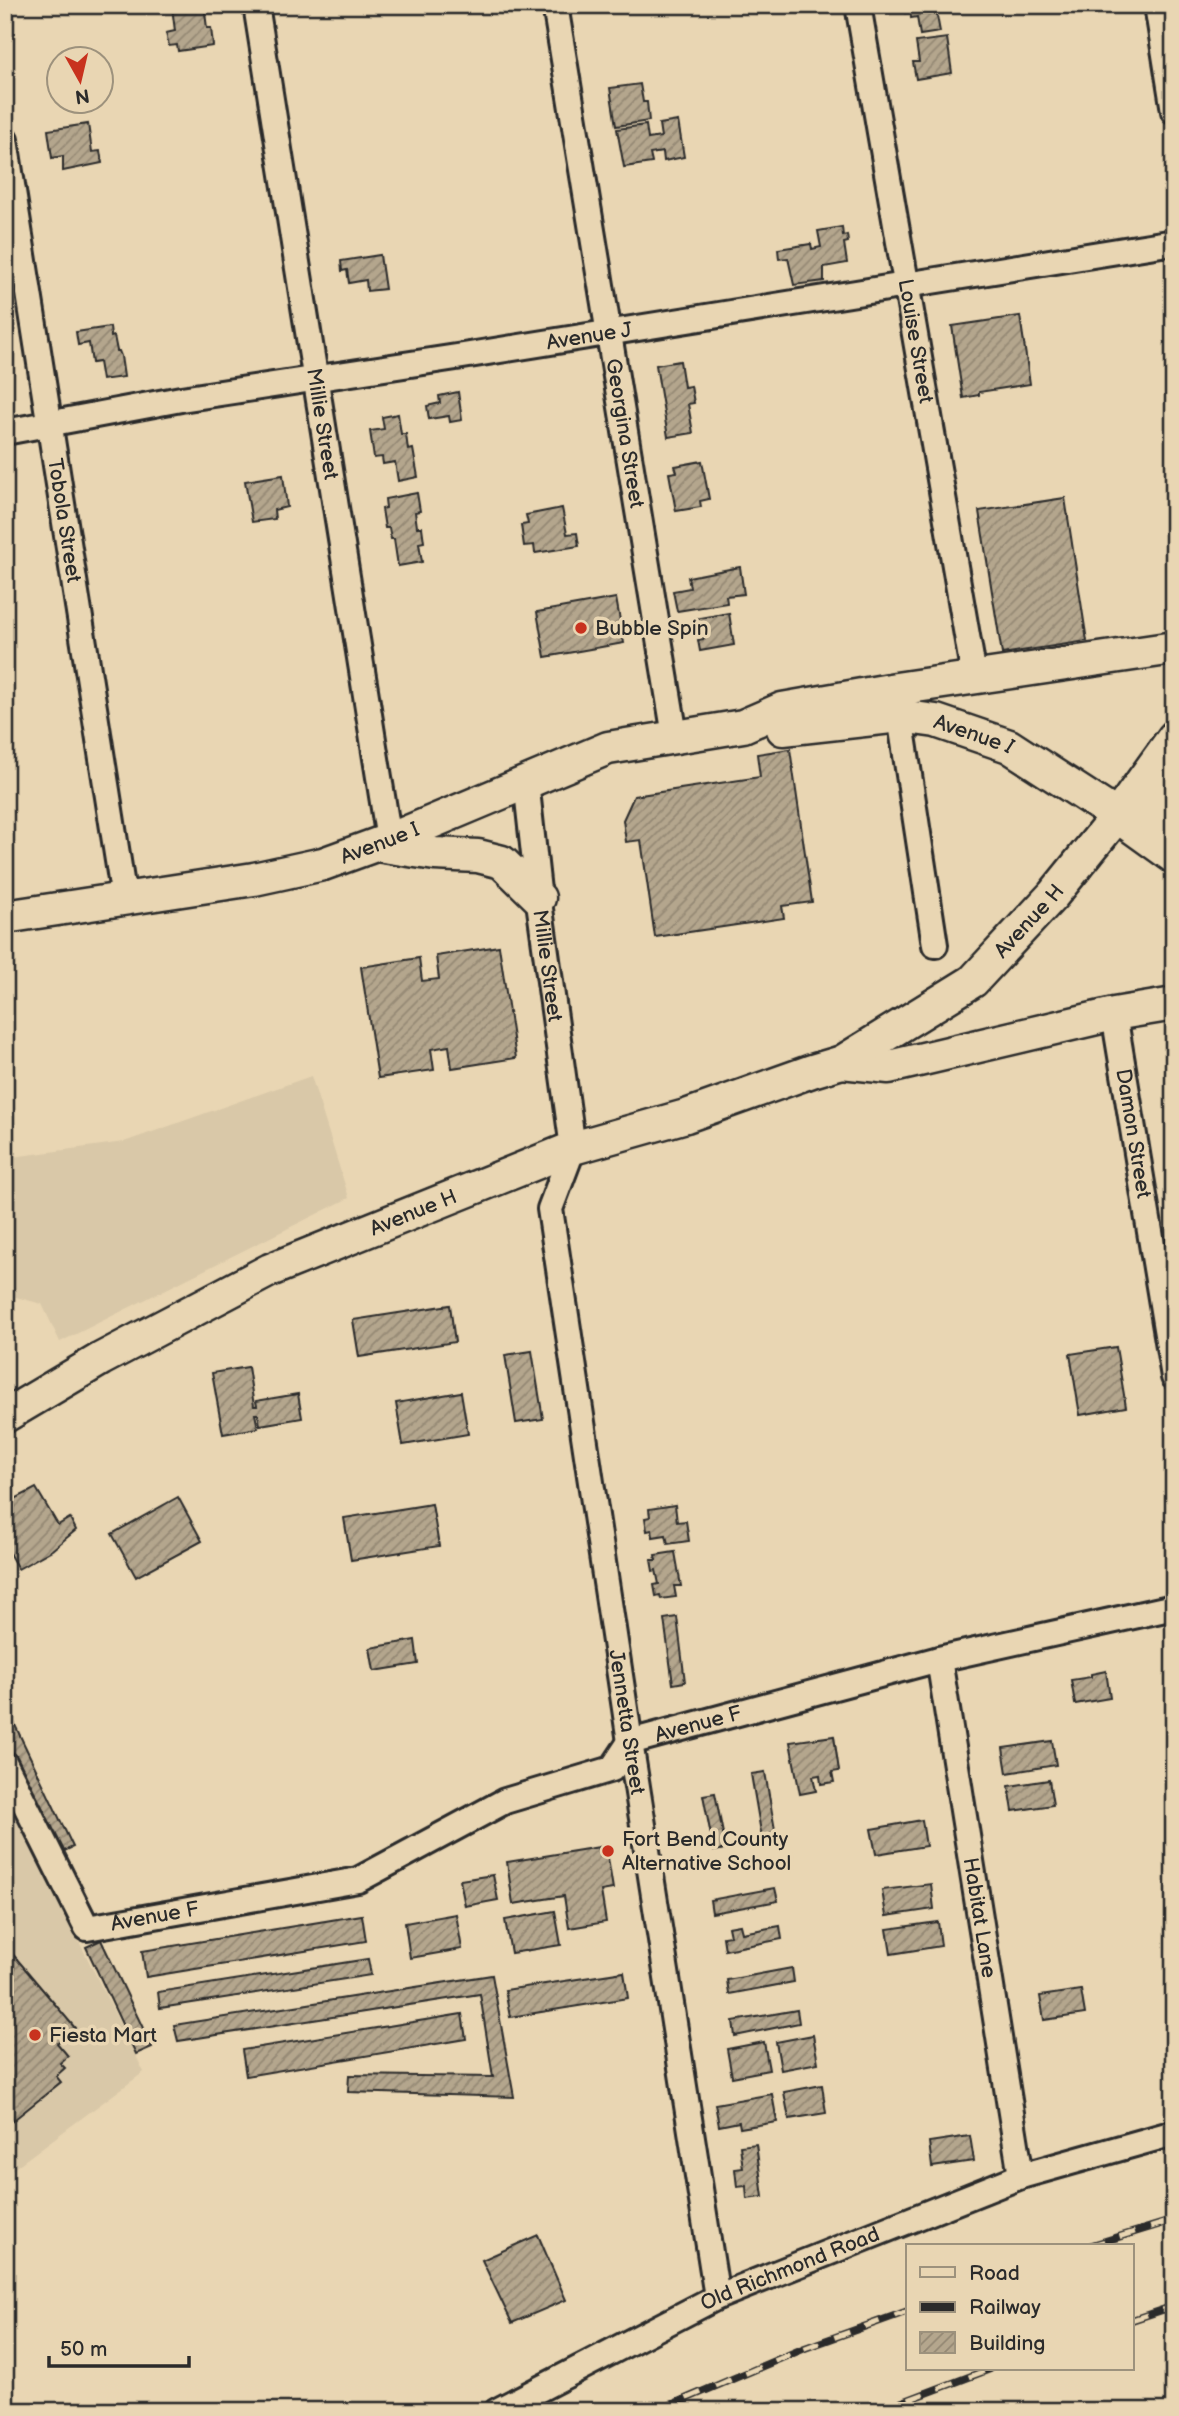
<svg xmlns="http://www.w3.org/2000/svg" width="1179" height="2416" font-family="'Balsamiq Sans',sans-serif">
<style>
.built{fill:#d9c8a8}
.building{fill:url(#building-hatch);stroke:#2b2b2b;stroke-width:2}
.lines{fill:none;stroke-linecap:round;stroke-linejoin:round}
.minor-casing{stroke:#2b2b2b;stroke-width:30}
.major-casing{stroke:#2b2b2b;stroke-width:37}
.minor{stroke:#e9d6b3;stroke-width:24}
.major{stroke:#e9d6b3;stroke-width:32}
.rail-casing{stroke:#2b2b2b;stroke-width:8}
.rail{stroke:#e9d6b3;stroke-width:5;stroke-dasharray:16;stroke-linecap:butt}
.poi-dot{fill:#c8321e;stroke:#e9d6b3;stroke-width:2.5}
.labels{text-anchor:middle;stroke-width:7;stroke-linejoin:round;paint-order:stroke}
.street-label{font-size:21px;fill:#2b2b2b;stroke:#e9d6b3}
.poi-label{font-size:21px;fill:#2b2b2b;stroke:#e9d6b3;text-anchor:start}
</style>
<defs>
<pattern id="building-hatch" width="6" height="6" patternUnits="userSpaceOnUse" patternTransform="scale(1.75)"><rect width="6" height="6" fill="#b4a68d"/><path d="M-1 1l2-2M0 6l6-6M5 7l2-2" fill="none" stroke="#938773"/></pattern>
</defs>
<rect width="100%" height="100%" fill="#e9d6b3"/>
<filter id="ink" filterUnits="userSpaceOnUse"><feTurbulence type="fractalNoise" baseFrequency=".0143" numOctaves="2"/><feDisplacementMap in="SourceGraphic" scale="14" xChannelSelector="R" yChannelSelector="G"/><feConvolveMatrix kernelMatrix="1 2 1 2 8 2 1 2 1" color-interpolation-filters="sRGB"/></filter>
<g filter="url(#ink)">
<g class="built">
<path d="M311 1076 349 1198 60 1342 42 1304 5 1294V1158L124 1142Z"/>
<path d="M5 1793 144 2072 5 2175Z"/>
</g>
<g class="building">
<path d="M183 5H204L207 28H211L213 46 178 51 177 45 169 46 166 33 175 31 172 7Z"/>
<path d="M904 5H935L940 32 920 35 917 17 911 18 910 12 906 13Z"/>
<path d="M947 38 952 73 916 79 913 62H919L916 42Z"/>
<path d="M640 84 643 102H647L649 121 616 126 610 88Z"/>
<path d="M678 121 684 157 664 161 663 152 650 154 652 163 624 167 617 129 646 125 648 139 661 137 659 124Z"/>
<path d="M88 124 92 152 100 151 102 163 63 171V156L52 158 48 130Z"/>
<path d="M842 227 843 236 847 235 848 242 844 243 847 263 824 267V281L794 285 788 258 779 259 778 249 811 244 812 249 821 247 818 231Z"/>
<path d="M380 255 385 289 367 291 366 280 349 283 347 270 342 271 341 261Z"/>
<path d="M1020 316 1030 384 979 392V395L963 398 952 326Z"/>
<path d="M110 327 111 337 114 336 117 351H119L121 356 124 377 102 380 99 362 92 363 89 343 78 345 76 332Z"/>
<path d="M680 361 684 387 691 386 694 403 688 404 693 433 668 437 656 365Z"/>
<path d="M458 392 462 420 450 422 449 416 429 419 427 406 440 403 439 396Z"/>
<path d="M398 414 401 434H406L408 450 413 449 418 477 398 481 395 462 383 464 382 457 374 458 370 431 384 429 382 417Z"/>
<path d="M702 461 709 499 700 501 701 507 676 511 669 473 677 472 675 466Z"/>
<path d="M283 475 287 507 274 510 275 519 252 522 245 481Z"/>
<path d="M417 493 420 511 415 512 417 527H422L424 542 419 543 422 562 398 566 394 539H391L389 528H385L382 509 386 508 385 499Z"/>
<path d="M1065 498 1087 641 1002 654 979 511Z"/>
<path d="M562 508 567 534 577 533 579 546 535 553 534 545 524 546 521 525 528 524 526 515Z"/>
<path d="M740 567 744 594 726 596 727 603 677 611 673 591 690 588 688 577Z"/>
<path d="M616 598 624 643 545 657 537 612Z"/>
<path d="M729 613 734 645 700 651 698 640 704 639 702 631 697 632 695 619Z"/>
<path d="M790 749 812 902 782 906 784 918 655 937 641 840 626 842 623 820 634 796 760 777 757 754Z"/>
<path d="M499 946 516 1058 452 1068 449 1046 431 1049 434 1070 378 1078 361 967 419 958 422 981 439 979 436 956Z"/>
<path d="M450 1305 455 1342 359 1357 353 1320Z"/>
<path d="M1116 1347 1126 1407 1080 1415 1070 1354Z"/>
<path d="M532 1351 543 1419 516 1423 505 1355Z"/>
<path d="M248 1367 254 1406H257L256 1401 298 1394 302 1418 260 1425 258 1414H255L258 1428 223 1434 212 1373Z"/>
<path d="M461 1392 468 1434 403 1445 396 1403Z"/>
<path d="M36 1488 58 1525 70 1518 76 1530 52 1550 18 1569 5 1546V1504Z"/>
<path d="M178 1497 202 1541 136 1577 112 1534Z"/>
<path d="M432 1504 439 1546 351 1560 344 1518Z"/>
<path d="M675 1505 677 1522 686 1521 689 1541 668 1544 666 1535 653 1537 652 1530 647 1531 645 1518 650 1517 649 1509Z"/>
<path d="M675 1552 681 1586H674L676 1597 661 1599 660 1595 656 1596 654 1585 659 1584 656 1570 653 1571 651 1560H656L655 1555Z"/>
<path d="M677 1617 685 1682 673 1684 664 1619Z"/>
<path d="M415 1640 418 1664 374 1671 370 1648Z"/>
<path d="M1106 1671 1110 1698 1075 1704 1071 1680 1091 1677V1674Z"/>
<path d="M5 1704 73 1847 58 1854 5 1744Z"/>
<path d="M834 1736 839 1771 832 1772 834 1782 821 1784 820 1775 813 1776 816 1791 800 1794 790 1742Z"/>
<path d="M1052 1741 1056 1765 1007 1773 1003 1748Z"/>
<path d="M765 1772 776 1836 762 1838 751 1774Z"/>
<path d="M1049 1780 1053 1805 1013 1811 1009 1786Z"/>
<path d="M715 1793 726 1849 714 1851 703 1795Z"/>
<path d="M922 1820 926 1846 876 1854 871 1829Z"/>
<path d="M606 1846 613 1889 601 1891 606 1922 569 1928 564 1896 513 1904 507 1862Z"/>
<path d="M493 1875 498 1900 465 1906 460 1880Z"/>
<path d="M931 1884 934 1909 886 1916 882 1890Z"/>
<path d="M775 1888 778 1901 712 1913 710 1900Z"/>
<path d="M555 1911 561 1945 511 1953 505 1920Z"/>
<path d="M456 1914 462 1949 410 1958 405 1923Z"/>
<path d="M362 1915 366 1941 146 1977 142 1951Z"/>
<path d="M938 1922 941 1946 891 1954 887 1929Z"/>
<path d="M740 1925 742 1933 780 1926 782 1939 725 1950 723 1937 730 1936 728 1927Z"/>
<path d="M101 1940 152 2047 136 2054 86 1947Z"/>
<path d="M5 1945 75 2028 57 2043 68 2056 60 2063 65 2068 56 2076 61 2082 5 2127Z"/>
<path d="M368 1959 371 1975 160 2008 158 1992Z"/>
<path d="M792 1968 794 1982 729 1994 727 1980Z"/>
<path d="M624 1972 628 1998 510 2017 505 1990Z"/>
<path d="M492 1975 514 2097 348 2092 349 2075 493 2077 480 1994 178 2041 174 2025Z"/>
<path d="M1081 1990 1085 2014 1044 2020 1040 1996Z"/>
<path d="M797 2010 799 2023 735 2036 733 2021Z"/>
<path d="M462 2014 466 2039 246 2076 242 2050Z"/>
<path d="M813 2035 818 2063 781 2070 776 2042Z"/>
<path d="M764 2042 769 2070 732 2077 727 2049Z"/>
<path d="M822 2085 826 2113 789 2119 784 2092Z"/>
<path d="M772 2094 777 2122 740 2128 739 2122 719 2126 715 2104Z"/>
<path d="M970 2136 974 2161 932 2167 929 2142Z"/>
<path d="M756 2144 763 2197 747 2199 746 2186 737 2187 735 2169 743 2168 740 2146Z"/>
<path d="M538 2235 566 2300 512 2323 482 2260Z"/>
</g>
<g class="lines">
<g class="minor-casing">
<g id="minor">
<path id="s1" d="M256 5 389 840"/>
<path id="s2" d="M555 5 675 736"/>
<path id="s3" d="M858 5 974 676"/>
<path d="M1157 5 1174 111"/>
<path id="s4" d="M5 140 124 899"/>
<path id="s5" d="M5 432 181 399 463 356 1174 242"/>
<path d="M900 716 935 945"/>
<path id="s6" d="M526 781 540 909 573 1148 550 1209 630 1742 717 2297"/>
<path id="s7" d="M1114 1014 1174 1377"/>
<path id="s8" d="M939 1659 1021 2176"/>
<path id="s9" d="M5 1764 87 1928 358 1880 505 1801 612 1769 630 1742 939 1659 1174 1607"/>
<path id="s10" d="M497 2411 717 2297 1021 2176 1174 2133"/>
</g>
</g>
<g class="major-casing">
<g id="major">
<path id="s11" d="M783 729 900 716 936 721 1009 746 1117 816 1174 857"/>
<path d="M1160 762C1153 796 1148 823 1169 853"/>
<path d="M377 845 435 854 478 856 502 862 539 898"/>
<path id="s12" d="M5 917 254 879 323 864 389 840 608 748 743 726 782 709 896 689 1174 648"/>
<path d="M842 1062 889 1067 1114 1014 1174 1004"/>
<path id="s13" d="M5 1416 101 1359 270 1270 573 1148 686 1116 812 1071 842 1062 973 981 1053 895 1117 816 1174 737"/>
</g>
</g>
<use href="#minor" class="minor"/>
<use href="#major" class="major"/>
<g class="rail-casing">
<g id="rail">
<path d="M1089 2246 1174 2220"/>
<path d="M1132 2320 1174 2306"/>
<path d="M657 2411 805 2348 908 2311"/>
<path d="M879 2411 990 2369"/>
</g>
</g>
<use href="#rail" class="rail"/>
</g>
</g>
<g class="poi-dot">
<circle cx="581" cy="628" r="7"/>
<circle cx="608" cy="1851" r="7"/>
<circle cx="35" cy="2035" r="7"/>
</g>
<g class="labels">
<g class="street-label">
<text dy="7" stroke="none"><textPath href="#s5" startOffset="592">Avenue J</textPath></text>
<text dy="7" stroke="none"><textPath href="#s3" startOffset="341">Louise Street</textPath></text>
<text dy="7" stroke="none"><textPath href="#s1" startOffset="424">Millie Street</textPath></text>
<text dy="7" stroke="none"><textPath href="#s2" startOffset="434">Georgina Street</textPath></text>
<text dy="7" stroke="none"><textPath href="#s4" startOffset="385">Tobola Street</textPath></text>
<text dy="7" stroke="none"><textPath href="#s11" startOffset="194">Avenue I</textPath></text>
<text dy="7" stroke="none"><textPath href="#s12" startOffset="383">Avenue I</textPath></text>
<text dy="7" stroke="none"><textPath href="#s13" startOffset="1148">Avenue H</textPath></text>
<text dy="7" stroke="none"><textPath href="#s6" startOffset="186">Millie Street</textPath></text>
<text dy="7" stroke="none"><textPath href="#s7" startOffset="121">Damon Street</textPath></text>
<text dy="7" stroke="none"><textPath href="#s13" startOffset="457">Avenue H</textPath></text>
<text dy="7" stroke="none"><textPath href="#s6" startOffset="954">Jennetta Street</textPath></text>
<text dy="7" stroke="none"><textPath href="#s9" startOffset="840">Avenue F</textPath></text>
<text dy="7" stroke="none"><textPath href="#s9" startOffset="252">Avenue F</textPath></text>
<text dy="7" stroke="none"><textPath href="#s8" startOffset="262">Habitat Lane</textPath></text>
<text dy="7" stroke="none"><textPath href="#s10" startOffset="326">Old Richmond Road</textPath></text>
</g>
<g class="poi-label">
<text x="595" y="635">Bubble Spin</text>
<text x="622" y="1846">Fort Bend County<tspan x="622" dy="24">Alternative School</tspan></text>
<text x="49" y="2042">Fiesta Mart</text>
</g>
</g>
<rect width="1179" height="2416" fill="none" stroke="#e9d6b3" stroke-width="28"/>
<rect x="14" y="14" width="1151" height="2388" fill="none" stroke="#2b2b2b" stroke-width="2.5" filter="url(#ink)"/>
<rect x="906" y="2244" width="228" height="126" fill="#e9d6b3" stroke="#9d927d" stroke-width="2"/>
<rect x="920" y="2267" width="35" height="10" fill="#e9d6b3" stroke="#9d927d" stroke-width="2"/>
<text x="969" y="2280" font-size="21" fill="#2b2b2b">Road</text>
<rect x="920" y="2302" width="35" height="10" fill="#2b2b2b" stroke="#9d927d" stroke-width="2"/>
<text x="969" y="2314" font-size="21" fill="#2b2b2b">Railway</text>
<rect x="920" y="2332" width="35" height="21" fill="url(#building-hatch)" stroke="#9d927d" stroke-width="2"/>
<text x="969" y="2350" font-size="21" fill="#2b2b2b">Building</text>
<g transform="translate(80 80) rotate(172)"><circle r="33" fill="#e9d6b3" stroke="#9d927d" stroke-width="2"/>
<path d="M0-5L12 26L0 18L-12 26Z" fill="#c8321e"/>
<text y="-10" font-size="19" font-weight="bold" text-anchor="middle" fill="#2b2b2b">N</text>
</g>
<path d="M49 2356v10h140v-10" fill="none" stroke="#2b2b2b" stroke-width="3.5"/>
<text x="60" y="2356" font-size="21" fill="#2b2b2b" stroke="#e9d6b3" stroke-width="5" paint-order="stroke">50 m</text>
</svg>
